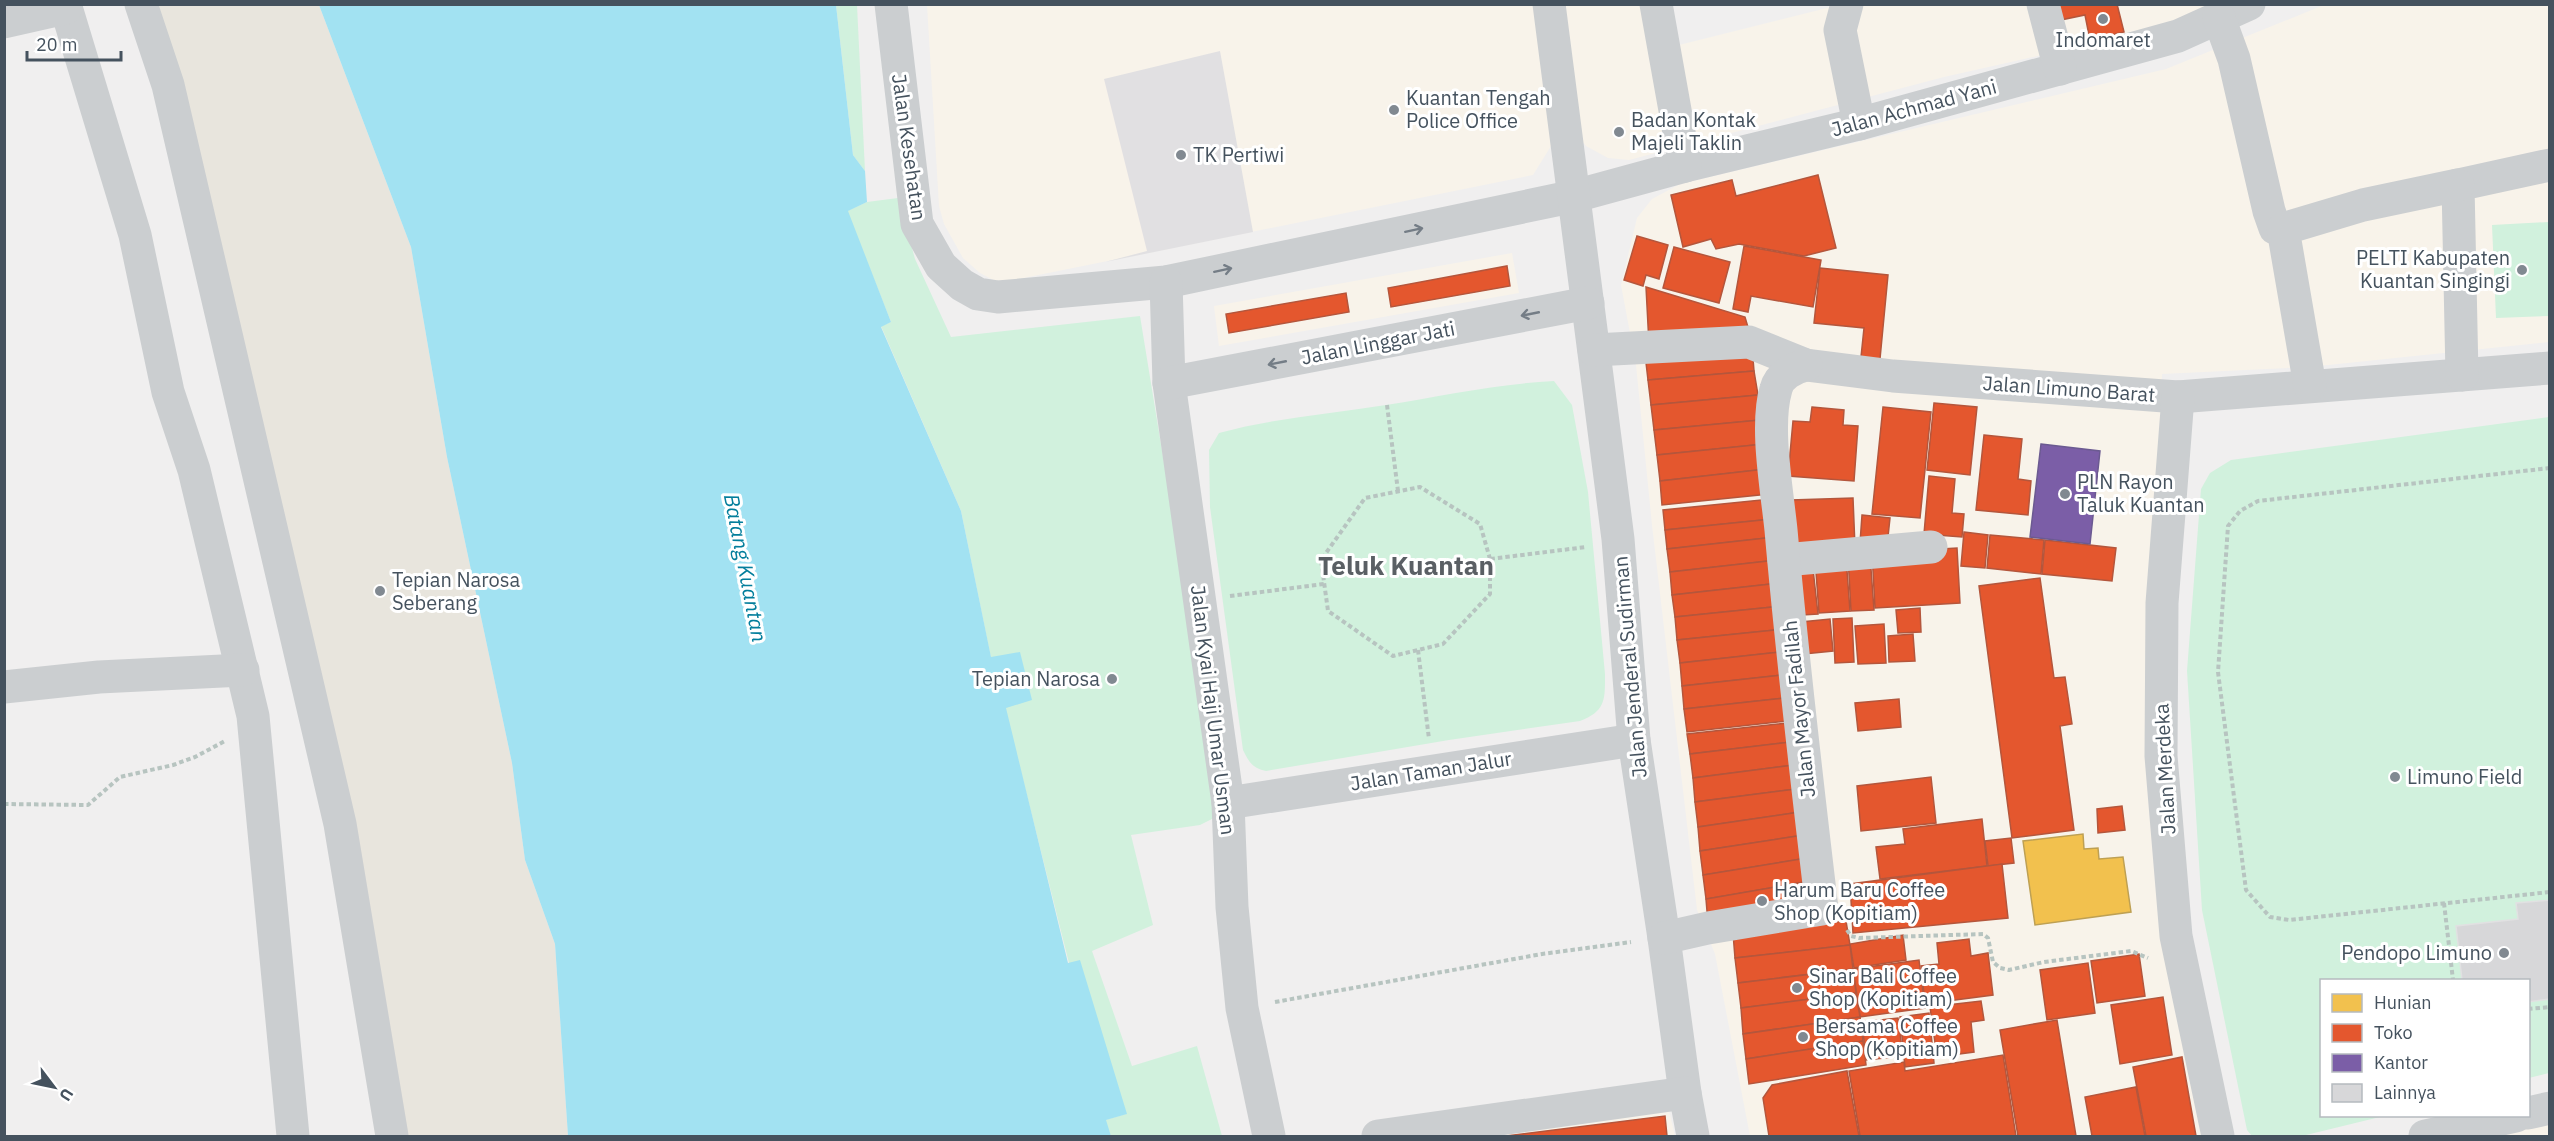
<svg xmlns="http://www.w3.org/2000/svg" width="2554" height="1141" font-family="'IBM Plex Sans',sans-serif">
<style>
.commercial{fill:#f8f3ea}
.education{fill:#e1e0e2}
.green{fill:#d1f1dd}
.sand{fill:#e8e5dd}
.water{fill:#a2e2f2}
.homes{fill:#f2c14e;stroke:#bea053;stroke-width:1.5}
.shops{fill:#e4572e;stroke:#b4563c;stroke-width:1.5}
.offices{fill:#7b5ea7;stroke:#6b5a91;stroke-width:1.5}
.building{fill:#d7d7d9;stroke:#e1e1e2;stroke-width:1.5}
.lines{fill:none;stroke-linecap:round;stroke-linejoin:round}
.path{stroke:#b7c4c0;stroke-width:4;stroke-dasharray:4.5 3;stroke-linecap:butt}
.minor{stroke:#cbced0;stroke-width:33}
.oneway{stroke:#747d86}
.poi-dot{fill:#818991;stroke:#fff;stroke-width:2}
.labels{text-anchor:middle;stroke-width:6;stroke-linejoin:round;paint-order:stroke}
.poi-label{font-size:20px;fill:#45525e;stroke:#fff;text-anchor:start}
.street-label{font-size:20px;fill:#45525e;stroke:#fff}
.water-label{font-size:21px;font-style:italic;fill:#037e9c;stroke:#fff}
.district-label{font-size:26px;font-weight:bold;fill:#5a5f64;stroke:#fff}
</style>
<rect width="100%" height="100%" fill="#f0efef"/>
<g class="commercial">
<path d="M927 5H1535L1551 146 1533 175 999 283 980 273 963 258 944 224 939 206Z"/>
<path d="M1564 5H1647L1651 52 1839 5H2220L2158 29 1944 77 1629 160 1608 158 1586 146 1577 135Z"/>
<path d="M2324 5H2549V342L2309 367 2162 374 2150 801 2203 1136H1750L1715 954 1697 910 1652 525 1636 365 1621 285 1637 218 1652 199 1680 184 2166 69Z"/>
<path d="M1512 253 1519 293 1219 346 1214 306Z"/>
<path d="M1669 1111 1675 1136H1471Z"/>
<path d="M2549 1124V1136H2489Z"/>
</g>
<path class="education" d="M1220 51 1253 232 1105 262 1147 251 1104 79Z"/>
<g class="green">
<path d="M836 5H857L865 171 853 155Z"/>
<path d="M898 198 915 259 951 337 1140 316 1181 567 1214 818 1200 825 1131 835 1153 925 1092 951 1132 1066 1197 1046 1222 1136H1111L1105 1120 1126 1114 1069 963 1005 708 1020 653 991 658 961 511 881 326 891 322 847 211 867 202Z"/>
<path d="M2549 222V316L2496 318 2492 225Z"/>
<path d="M1554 381 1572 405 1588 492 1605 674C1605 699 1606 711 1580 721L1449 740 1266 771C1252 768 1249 762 1243 750L1210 507 1209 450 1219 433C1274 418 1330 414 1386 405 1442 396 1497 384 1554 381Z"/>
<path d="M2549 417V1073L2529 1078 2528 980H2322V1116H2384L2302 1136H2252L2247 1130 2202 910 2187 671 2201 489 2210 473 2231 460Z"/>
</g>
<path class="sand" d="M150 5H319L411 247 447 457 512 763 525 860 555 944 568 1136H392Z"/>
<path class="water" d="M319 5H836L853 155 865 171 867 202 848 211 891 322 881 327 961 511 991 657 1020 652 1032 700 1006 708 1068 963 1080 960 1127 1114 1106 1120 1111 1136H568L555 944 525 860 512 763 447 457 411 247Z"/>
<path class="homes" d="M2083 834 2084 849 2098 848 2099 859 2123 857 2131 912 2035 925 2023 841Z"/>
<g class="shops">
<path d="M2046 4H2117L2124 32 2090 40 2085 15 2051 22Z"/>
<path d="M1818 175 1836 248 1804 256 1739 244 1716 249 1711 239 1683 247 1671 195 1732 180 1736 196Z"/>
<path d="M1637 236 1668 245 1659 279 1646 275 1643 286 1624 280Z"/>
<path d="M1744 246 1821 260 1813 307 1751 296 1748 312 1733 309Z"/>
<path d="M1674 247 1730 262 1719 303 1663 288Z"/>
<path d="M1507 266 1510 286 1391 307 1388 288Z"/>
<path d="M1820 268 1888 275 1880 359 1861 357 1864 328 1814 323Z"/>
<path d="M1646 287 1745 317 1750 334 1649 344Z"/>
<path d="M1346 293 1349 312 1229 333 1226 314Z"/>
<path d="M1752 346 1754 371 1648 380 1645 354Z"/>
<path d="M1754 371 1758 395 1651 405 1648 380Z"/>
<path d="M1758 395 1760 420 1654 430 1651 405Z"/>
<path d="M1934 403 1977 407 1970 475 1927 470Z"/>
<path d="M1812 407 1844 410 1843 425 1858 426 1854 481 1788 476 1793 421 1810 422Z"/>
<path d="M1883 407 1931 412 1920 518 1872 514Z"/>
<path d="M1760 420 1764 444 1657 455 1654 430Z"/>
<path d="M1984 435 2022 439 2018 479 2031 481 2028 515 1976 510Z"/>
<path d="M1764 444 1766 469 1660 481 1657 455Z"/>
<path d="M1766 469 1769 494 1662 505 1660 481Z"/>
<path d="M1929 476 1955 479 1952 513 1964 514 1962 537 1924 534Z"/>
<path d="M1853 498 1855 547 1793 549 1791 500Z"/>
<path d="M1771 499 1772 519 1665 530 1663 510Z"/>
<path d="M1862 515 1890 518 1887 546 1860 543Z"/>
<path d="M1772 519 1775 537 1667 549 1665 530Z"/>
<path d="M1964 532 1988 535 1985 568 1961 566Z"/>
<path d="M1990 535 2044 540 2041 574 1987 568Z"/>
<path d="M1775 537 1777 560 1670 572 1667 549Z"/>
<path d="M2045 540 2116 548 2112 581 2042 574Z"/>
<path d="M1957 548 1960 603 1875 608 1872 553Z"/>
<path d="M1870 555 1874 610 1851 611 1848 557Z"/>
<path d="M1846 557 1850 611 1819 613 1815 559Z"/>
<path d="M1777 560 1780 583 1672 595 1670 572Z"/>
<path d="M1812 560 1818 614 1802 615 1797 561Z"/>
<path d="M2040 578 2054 678 2065 677 2072 724 2060 726 2074 830 2012 838 1979 586Z"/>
<path d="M1780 583 1783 606 1675 617 1672 595Z"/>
<path d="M1783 606 1786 629 1677 640 1675 617Z"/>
<path d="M1920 608 1921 632 1898 633 1896 610Z"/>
<path d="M1852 618 1854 662 1835 663 1833 619Z"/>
<path d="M1830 619 1833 651 1804 654 1801 622Z"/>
<path d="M1884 624 1886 663 1858 664 1855 626Z"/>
<path d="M1786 629 1788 651 1680 663 1677 640Z"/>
<path d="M1913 634 1915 661 1889 662 1888 636Z"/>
<path d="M1788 651 1791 674 1682 686 1680 663Z"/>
<path d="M1791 674 1794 697 1684 709 1682 686Z"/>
<path d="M1794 697 1796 720 1687 732 1684 709Z"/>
<path d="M1899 699 1901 727 1858 731 1855 703Z"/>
<path d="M1797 722 1799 741 1690 754 1687 734Z"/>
<path d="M1799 741 1802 764 1693 778 1690 754Z"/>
<path d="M1802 764 1804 788 1695 802 1693 778Z"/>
<path d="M1931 777 1936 823 1861 831 1857 786Z"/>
<path d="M1804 788 1807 811 1698 827 1695 802Z"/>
<path d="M2122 806 2125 830 2098 833 2097 809Z"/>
<path d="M1807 811 1810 834 1700 851 1698 827Z"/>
<path d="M1982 819 1987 866 1880 879 1876 847 1905 844 1903 829Z"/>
<path d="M1810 834 1813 857 1703 875 1700 851Z"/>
<path d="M2011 838 2014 863 1988 866 1985 841Z"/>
<path d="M1813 857 1816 880 1706 899 1703 875Z"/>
<path d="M2002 864 2008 918 1853 933 1850 884Z"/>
<path d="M1816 880 1818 904 1708 923 1706 899Z"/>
<path d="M1846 921 1850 945 1735 958 1733 933Z"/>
<path d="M1903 935 1906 960 1854 968 1850 944Z"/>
<path d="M1969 939 1971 956 1988 953 1993 995 1925 1004 1921 966 1939 964 1937 943Z"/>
<path d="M1850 945 1853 969 1738 983 1735 958Z"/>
<path d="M2139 954 2145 996 2097 1003 2091 961Z"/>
<path d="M1919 960 1925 1008 1860 1017 1853 969Z"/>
<path d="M2088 963 2095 1013 2047 1020 2040 970Z"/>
<path d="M1853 969 1856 993 1741 1008 1738 983Z"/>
<path d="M1856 993 1860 1017 1743 1034 1741 1008Z"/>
<path d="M2163 997 2172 1055 2120 1064 2111 1005Z"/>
<path d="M1981 1001 1984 1020 1971 1022 1974 1052 1937 1057 1930 1007Z"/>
<path d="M1929 1013 1934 1063 1905 1067 1900 1017Z"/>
<path d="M1860 1017 1863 1041 1746 1059 1743 1034Z"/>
<path d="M1898 1018 1903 1056 1866 1060 1862 1022Z"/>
<path d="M2057 1020 2076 1136H2018L2000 1030Z"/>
<path d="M1863 1041 1866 1065 1749 1084 1746 1059Z"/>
<path d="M2003 1055 2016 1136H1860L1849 1071 1904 1062 1905 1071Z"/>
<path d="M2182 1057 2196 1136H2146L2133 1067Z"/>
<path d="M1847 1071 1859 1136H1769L1763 1098 1772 1085Z"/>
<path d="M2136 1087 2145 1136H2092L2085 1097Z"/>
<path d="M1665 1116 1667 1136H1506Z"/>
</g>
<path class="offices" d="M2041 444 2100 451 2090 544 2030 537Z"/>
<path class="building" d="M2550 900V999L2528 1002V980H2462L2456 926 2518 919 2516 903Z"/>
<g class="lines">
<g class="path">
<path d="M1387 405 1398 491"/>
<path d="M2550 468 2258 501 2240 511 2228 526 2218 672 2246 890 2270 917 2289 920 2550 892"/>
<path d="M1490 559 1480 524 1420 487 1365 498 1321 560 1328 611 1393 656 1443 644 1490 594V559L1586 547"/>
<path d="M1230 596 1324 584"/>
<path d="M1418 650 1429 739"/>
<path d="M4 804 88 805 120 777 173 765 195 757 225 741"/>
<path d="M2444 903 2453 980"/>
<path d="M1847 930 1851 936 1859 938 1983 934 1988 938 1993 962 2000 968 2009 970 2044 962 2131 951 2148 958"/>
<path d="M1275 1002 1542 954 1631 942"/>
<path d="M2528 1009 2550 1007"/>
</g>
<g class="minor">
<path d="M65 4 135 235 168 392 194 470 253 716 293 1136"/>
<path d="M141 4 168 85 340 824 392 1136"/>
<path d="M891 4 917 224 941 266 962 285 978 294 998 297 1166 282 1575 196 1685 166 1859 124 2178 36 2249 4"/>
<path d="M1549 4 1618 539 1634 740 1664 938 1685 1093 1693 1136"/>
<path d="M1656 4 1685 166"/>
<path d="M1847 4 1840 30 1859 124"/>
<path d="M2043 4 2060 69"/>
<path d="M2219 18 2234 59 2269 211 2275 228 2283 229"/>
<path d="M4 22 66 8"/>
<path d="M1166 282 1169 383 1228 803 1232 907 1242 1008 1269 1136"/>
<path d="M1594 350 1749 342 1806 365 1893 376 2178 397 2550 368"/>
<path d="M2462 375 2458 185 2550 165"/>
<path d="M1169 383 1588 303"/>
<path d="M2310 386 2283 229 2363 205 2458 185"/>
<path d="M2178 397 2162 603 2161 756 2176 936 2218 1136"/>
<path d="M1784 560 1931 547"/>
<path d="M4 687 99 677 243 670"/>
<path d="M1228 803 1634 740"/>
<path d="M1664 938 1708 928 1822 909C1807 783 1792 656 1781 530 1777 490 1765 426 1776 389 1779 376 1793 368 1806 365"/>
<path d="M2528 1113 2550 1108"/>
<path d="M1378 1136 1685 1093"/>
<path d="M2425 1136 2516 1116"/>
</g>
</g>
<defs><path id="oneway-shaft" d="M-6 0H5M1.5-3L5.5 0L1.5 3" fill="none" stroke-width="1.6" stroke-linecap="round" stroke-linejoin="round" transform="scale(1.5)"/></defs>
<g class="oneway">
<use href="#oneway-shaft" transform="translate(1414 230) rotate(-12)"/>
<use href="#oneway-shaft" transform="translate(1223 270) rotate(-12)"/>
<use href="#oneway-shaft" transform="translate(1530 314) rotate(169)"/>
<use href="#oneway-shaft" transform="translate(1277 363) rotate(169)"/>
</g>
<g class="poi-dot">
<circle cx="2103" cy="19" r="6"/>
<circle cx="1394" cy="110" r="6"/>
<circle cx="1619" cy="132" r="6"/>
<circle cx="1181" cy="155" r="6"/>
<circle cx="2522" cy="270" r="6"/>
<circle cx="2065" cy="494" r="6"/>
<circle cx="380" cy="591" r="6"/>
<circle cx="1112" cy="679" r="6"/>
<circle cx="2395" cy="777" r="6"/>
<circle cx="1762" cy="901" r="6"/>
<circle cx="2504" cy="953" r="6"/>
<circle cx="1797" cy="988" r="6"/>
<circle cx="1803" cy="1037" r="6"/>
</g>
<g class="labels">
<g class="poi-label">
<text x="2103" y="47" text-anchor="middle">Indomaret</text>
<text x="1406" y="105">Kuantan Tengah<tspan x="1406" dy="23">Police Office</tspan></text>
<text x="1631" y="127">Badan Kontak<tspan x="1631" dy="23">Majeli Taklin</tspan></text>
<text x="1193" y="162">TK Pertiwi</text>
<text x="2510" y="265" text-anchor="end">PELTI Kabupaten<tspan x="2510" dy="23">Kuantan Singingi</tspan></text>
<text x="2077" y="489">PLN Rayon<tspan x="2077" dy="23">Taluk Kuantan</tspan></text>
<text x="392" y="587">Tepian Narosa<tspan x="392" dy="23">Seberang</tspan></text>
<text x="1100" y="686" text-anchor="end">Tepian Narosa</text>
<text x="2407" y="784">Limuno Field</text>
<text x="1774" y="897">Harum Baru Coffee<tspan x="1774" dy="23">Shop (Kopitiam)</tspan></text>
<text x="2492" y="960" text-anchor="end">Pendopo Limuno</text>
<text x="1809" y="983">Sinar Bali Coffee<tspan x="1809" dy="23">Shop (Kopitiam)</tspan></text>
<text x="1815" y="1033">Bersama Coffee<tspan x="1815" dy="23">Shop (Kopitiam)</tspan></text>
</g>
<g class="street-label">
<text transform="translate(1914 108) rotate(-15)" y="7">Jalan Achmad Yani</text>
<text transform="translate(909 147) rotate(82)" y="7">Jalan Kesehatan</text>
<text transform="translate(1378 343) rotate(-11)" y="7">Jalan Linggar Jati</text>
<text transform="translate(2069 389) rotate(4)" y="7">Jalan Limuno Barat</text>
<text transform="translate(1630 667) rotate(-95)" y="7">Jalan Jenderal Sudirman</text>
<text transform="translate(1799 709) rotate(-96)" y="7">Jalan Mayor Fadilah</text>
<text transform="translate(1213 710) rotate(83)" y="7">Jalan Kyai Haji Umar Usman</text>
<text transform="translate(2165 769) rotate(-93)" y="7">Jalan Merdeka</text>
<text transform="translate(1431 771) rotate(-9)" y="7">Jalan Taman Jalur</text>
</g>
<g class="water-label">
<text transform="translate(745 568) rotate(79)" y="7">Batang Kuantan</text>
</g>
<g class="district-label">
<text x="1406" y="575">Teluk Kuantan</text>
</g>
</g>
<rect width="2554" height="1141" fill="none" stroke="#45525e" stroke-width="12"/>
<rect x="2320" y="979" width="210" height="138" fill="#ffffff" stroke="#b5babf" stroke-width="1.5"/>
<rect x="2332" y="994" width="30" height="18" fill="#f2c14e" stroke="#b5babf" stroke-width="1.5"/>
<text x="2374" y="1009" font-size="18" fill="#45525e">Hunian</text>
<rect x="2332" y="1024" width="30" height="18" fill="#e4572e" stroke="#b5babf" stroke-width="1.5"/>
<text x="2374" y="1039" font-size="18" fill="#45525e">Toko</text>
<rect x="2332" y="1054" width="30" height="18" fill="#7b5ea7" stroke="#b5babf" stroke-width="1.5"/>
<text x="2374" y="1069" font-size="18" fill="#45525e">Kantor</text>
<rect x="2332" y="1084" width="30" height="18" fill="#d7d7d9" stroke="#b5babf" stroke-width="1.5"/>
<text x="2374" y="1099" font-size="18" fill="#45525e">Lainnya</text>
<g transform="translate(54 1087) rotate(122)" stroke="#ffffff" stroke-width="4.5" paint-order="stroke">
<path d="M0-4.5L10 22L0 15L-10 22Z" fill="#45525e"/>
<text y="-9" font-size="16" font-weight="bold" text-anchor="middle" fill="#45525e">U</text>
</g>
<path d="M27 51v9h94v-9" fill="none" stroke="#45525e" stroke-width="3"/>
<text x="36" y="51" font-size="18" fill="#45525e" stroke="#ffffff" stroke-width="4.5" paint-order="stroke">20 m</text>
</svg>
